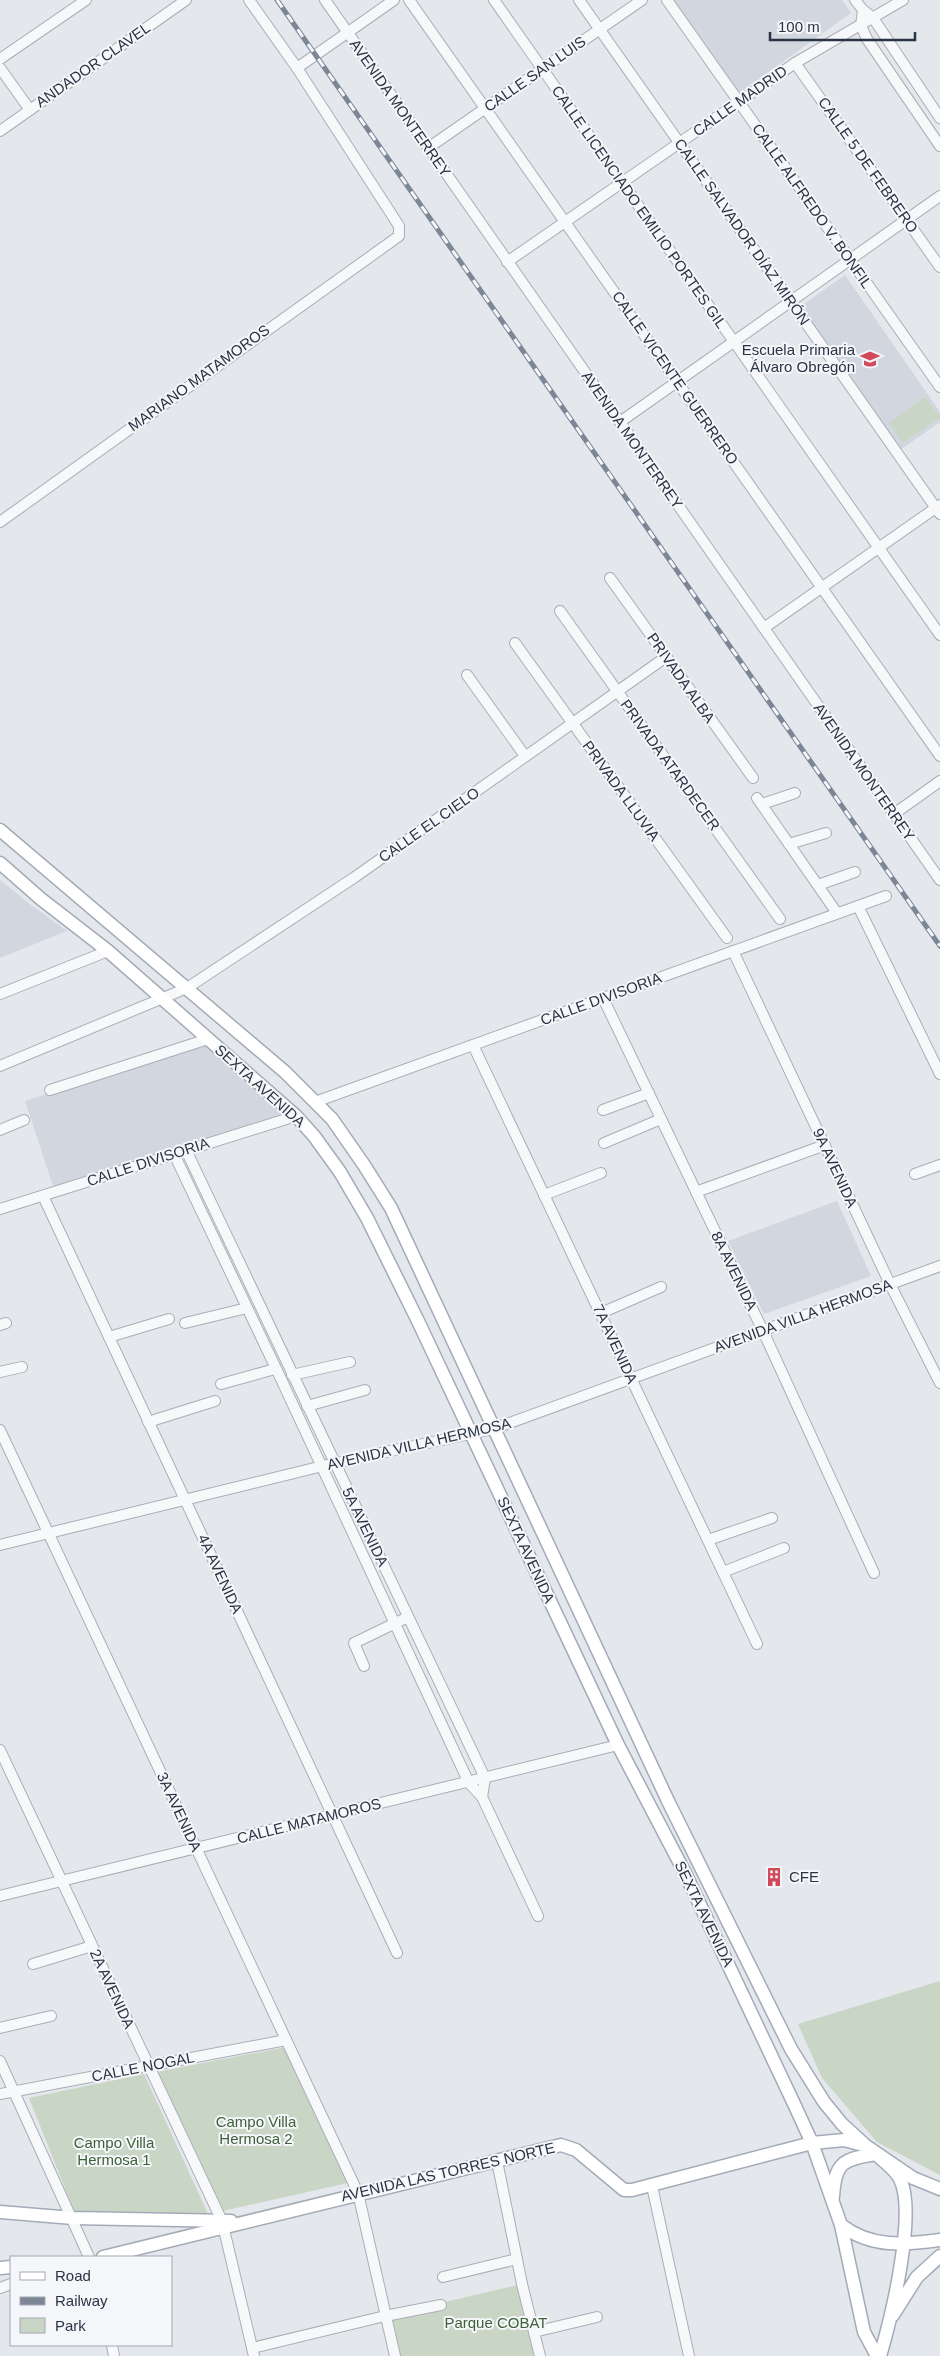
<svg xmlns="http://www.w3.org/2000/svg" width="940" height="2356" font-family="Helvetica,sans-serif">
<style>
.built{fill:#d2d6de}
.green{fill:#c9d6c5}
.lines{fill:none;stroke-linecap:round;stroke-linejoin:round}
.minor-casing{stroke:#a9aeb7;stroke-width:12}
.major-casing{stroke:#a3abb8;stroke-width:15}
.minor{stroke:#f7f8fa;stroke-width:10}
.major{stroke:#fff;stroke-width:12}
.rail-casing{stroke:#7d8696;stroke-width:5}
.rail{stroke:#f4f6f9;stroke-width:3;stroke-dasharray:9;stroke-linecap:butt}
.labels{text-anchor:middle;stroke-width:4;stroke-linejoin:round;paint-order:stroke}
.street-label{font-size:15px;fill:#2b3445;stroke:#f4f6f9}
.poi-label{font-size:15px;fill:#2b3445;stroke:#f4f6f9;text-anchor:end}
.park-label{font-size:15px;fill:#3f6138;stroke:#f4f6f9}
</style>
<rect width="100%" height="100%" fill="#e4e7ec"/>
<g class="built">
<path d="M674 0H842L851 13 739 93Z"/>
<path d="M845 275 940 412V422L900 450 800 307Z"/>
<path d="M0 880 31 905 67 931 0 958Z"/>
<path d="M211 1042 296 1116 55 1192 25 1101Z"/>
<path d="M837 1201 871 1276 764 1314 728 1241Z"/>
</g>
<g class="green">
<path d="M925 397 940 417 903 443 889 423Z"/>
<path d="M940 1981V2175L877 2142 822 2078 798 2024Z"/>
<path d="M286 2047 352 2182 223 2211 156 2072Z"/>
<path d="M144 2074 208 2214 74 2211 29 2098Z"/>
<path d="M522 2284 537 2356H395L385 2316Z"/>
</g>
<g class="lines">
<g class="minor-casing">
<g id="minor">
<path d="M325 0 940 880"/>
<path d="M409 0 940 756"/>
<path d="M494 0 940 635"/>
<path d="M579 0 940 514"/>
<path d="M667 0 940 387"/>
<path d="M855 0 863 10 873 18 940 118"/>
<path d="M863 10 861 26 867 39 940 146"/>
<path d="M0 59 86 0"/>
<path d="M795 63 940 267"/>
<path d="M0 68 30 110"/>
<path d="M297 68 394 0"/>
<path d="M0 131 186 0"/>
<path d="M428 148 642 0"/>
<path d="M507 262 795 63 903 0"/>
<path d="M620 422 940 196"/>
<path d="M0 522 399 236V226L297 68 249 0"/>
<path d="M610 578 753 778"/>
<path d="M560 611 780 919"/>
<path d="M764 628 940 505"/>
<path d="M515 643 727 938"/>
<path d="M467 675 525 756"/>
<path d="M757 798 837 913"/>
<path d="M762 804 795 793"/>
<path d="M894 814 940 781"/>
<path d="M789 844 826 833"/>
<path d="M818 885 855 872"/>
<path d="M858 906 940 1074"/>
<path d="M733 951 890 1284 940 1383"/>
<path d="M0 994 108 951"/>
<path d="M603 998 763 1331 874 1573"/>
<path d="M473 1045 757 1644"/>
<path d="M0 1066 187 988 355 877 666 657"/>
<path d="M50 1090 208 1039"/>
<path d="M315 1102 886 896"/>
<path d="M603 1110 649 1093"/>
<path d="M0 1130 24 1120"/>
<path d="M604 1143 661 1119"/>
<path d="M186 1150 485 1778 482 1797"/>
<path d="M174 1154 281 1379 469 1783 482 1797 538 1916"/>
<path d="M915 1174 940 1165"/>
<path d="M696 1192 825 1145"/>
<path d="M544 1195 601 1173"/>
<path d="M43 1196 397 1953"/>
<path d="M0 1209 296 1116"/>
<path d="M601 1313 661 1287"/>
<path d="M185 1323 247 1308"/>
<path d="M0 1325 6 1323"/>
<path d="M109 1337 169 1319"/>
<path d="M0 1372 22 1367"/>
<path d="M292 1375 350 1362"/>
<path d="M221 1384 275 1369"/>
<path d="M307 1406 365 1390"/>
<path d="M148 1422 215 1401"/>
<path d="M0 1430 358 2193 395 2356"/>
<path d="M708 1540 772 1518"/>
<path d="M0 1545 335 1463 493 1429 940 1266"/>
<path d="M723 1572 784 1548"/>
<path d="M364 1666 354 1643 408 1617"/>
<path d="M0 1750 222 2221 254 2356"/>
<path d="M0 1896 618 1745"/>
<path d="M33 1964 92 1946"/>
<path d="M0 2028 51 2016"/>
<path d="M0 2061 89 2257"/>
<path d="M0 2094 286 2040"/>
<path d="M497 2161 522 2284 540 2356"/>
<path d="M652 2186 689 2356"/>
<path d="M443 2277 517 2259"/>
<path d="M0 2288 11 2284"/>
<path d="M534 2332 597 2317"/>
<path d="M112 2345 114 2356"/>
<path d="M252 2348 385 2316 441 2305"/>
</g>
</g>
<g class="major-casing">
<g id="major">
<path d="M0 830 285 1072 332 1119 364 1165 391 1208 668 1801 791 2049 824 2102 842 2124 866 2146 913 2178 940 2189"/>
<path d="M0 863 41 899 108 951 296 1116 314 1136 340 1172 367 1218 418 1321 618 1745 685 1873 795 2106 812 2143 841 2225 864 2332 877 2356"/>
<path d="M833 2197C835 2163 842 2159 876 2154 884 2162 895 2169 900 2179 917 2213 891 2319 880 2356"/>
<path d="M0 2212 73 2218 231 2221"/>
<path d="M841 2225C871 2248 904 2245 940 2240"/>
<path d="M103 2257 561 2145 576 2150 624 2190H632L812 2143 844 2140 863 2145"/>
<path d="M0 2268 11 2267"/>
<path d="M893 2315 917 2277 940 2256"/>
</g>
</g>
<use href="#minor" class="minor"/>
<use href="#major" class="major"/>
<g class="rail-casing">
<path id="rail" d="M277 0 940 946"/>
</g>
<use href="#rail" class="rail"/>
</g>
<defs>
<g id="school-bare" transform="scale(1.5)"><path d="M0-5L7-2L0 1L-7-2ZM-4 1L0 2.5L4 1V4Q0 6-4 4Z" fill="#d1495b" stroke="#f4f6f9" stroke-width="2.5" paint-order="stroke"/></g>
<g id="building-bare" transform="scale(1.5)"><path d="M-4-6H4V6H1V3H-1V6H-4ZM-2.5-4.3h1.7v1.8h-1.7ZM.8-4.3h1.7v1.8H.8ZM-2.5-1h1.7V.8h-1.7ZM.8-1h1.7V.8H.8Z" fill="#d1495b" stroke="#f4f6f9" stroke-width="2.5" paint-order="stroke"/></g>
</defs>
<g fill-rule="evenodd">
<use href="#school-bare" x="870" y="359"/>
<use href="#building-bare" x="774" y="1877"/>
</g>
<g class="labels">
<g class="street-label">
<text transform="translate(93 65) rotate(-35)" y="5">ANDADOR CLAVEL</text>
<text transform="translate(535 74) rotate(-35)" y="5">CALLE SAN LUIS</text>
<text transform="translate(740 101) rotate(-35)" y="5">CALLE MADRID</text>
<text transform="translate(400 108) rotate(55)" y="5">AVENIDA MONTERREY</text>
<text transform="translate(868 165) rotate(55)" y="5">CALLE 5 DE FEBRERO</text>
<text transform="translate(812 206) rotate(55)" y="5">CALLE ALFREDO V. BONFIL</text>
<text transform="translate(639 207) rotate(55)" y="5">CALLE LICENCIADO EMILIO PORTES GIL</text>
<text transform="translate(742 232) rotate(55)" y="5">CALLE SALVADOR DÍAZ MIRÓN</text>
<text transform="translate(199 378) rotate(-36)" y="5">MARIANO MATAMOROS</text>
<text transform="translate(675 378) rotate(55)" y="5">CALLE VICENTE GUERRERO</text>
<text transform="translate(632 440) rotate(55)" y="5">AVENIDA MONTERREY</text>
<text transform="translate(681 678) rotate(55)" y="5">PRIVADA ALBA</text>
<text transform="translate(670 765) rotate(54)" y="5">PRIVADA ATARDECER</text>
<text transform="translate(864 772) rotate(55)" y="5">AVENIDA MONTERREY</text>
<text transform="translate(621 791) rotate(54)" y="5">PRIVADA LLUVIA</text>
<text transform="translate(429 825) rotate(-35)" y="5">CALLE EL CIELO</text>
<text transform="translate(601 999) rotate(-20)" y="5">CALLE DIVISORIA</text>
<text transform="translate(260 1086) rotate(42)" y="5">SEXTA AVENIDA</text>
<text transform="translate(148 1162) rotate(-18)" y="5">CALLE DIVISORIA</text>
<text transform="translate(835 1168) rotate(65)" y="5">9A AVENIDA</text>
<text transform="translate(734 1271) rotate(64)" y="5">8A AVENIDA</text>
<text transform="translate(803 1316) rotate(-20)" y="5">AVENIDA VILLA HERMOSA</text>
<text transform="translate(615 1344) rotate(65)" y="5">7A AVENIDA</text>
<text transform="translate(419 1444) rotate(-13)" y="5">AVENIDA VILLA HERMOSA</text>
<text transform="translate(365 1527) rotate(64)" y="5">5A AVENIDA</text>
<text transform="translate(526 1550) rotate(65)" y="5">SEXTA AVENIDA</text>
<text transform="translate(220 1574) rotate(65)" y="5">4A AVENIDA</text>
<text transform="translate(179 1812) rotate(65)" y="5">3A AVENIDA</text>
<text transform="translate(309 1821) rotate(-14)" y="5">CALLE MATAMOROS</text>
<text transform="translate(704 1914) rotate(64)" y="5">SEXTA AVENIDA</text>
<text transform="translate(112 1989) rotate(65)" y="5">2A AVENIDA</text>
<text transform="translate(143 2067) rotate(-11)" y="5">CALLE NOGAL</text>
<text transform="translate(448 2172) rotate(-13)" y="5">AVENIDA LAS TORRES NORTE</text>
</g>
<g class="poi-label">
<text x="855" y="355">Escuela Primaria<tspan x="855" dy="17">Álvaro Obregón</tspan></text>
<text x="789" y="1882" text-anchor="start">CFE</text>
</g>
<g class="park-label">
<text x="256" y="2127">Campo Villa<tspan x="256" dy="17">Hermosa 2</tspan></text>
<text x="114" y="2148">Campo Villa<tspan x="114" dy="17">Hermosa 1</tspan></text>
<text x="496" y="2328">Parque COBAT</text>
</g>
</g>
<rect x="10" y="2256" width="162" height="90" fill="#f4f6f9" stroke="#a4a8b1"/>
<rect x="20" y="2272" width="25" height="8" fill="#ffffff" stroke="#a4a8b1"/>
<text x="55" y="2281" font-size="15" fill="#2b3445">Road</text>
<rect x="20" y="2297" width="25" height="8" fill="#7d8696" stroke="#a4a8b1"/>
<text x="55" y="2306" font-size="15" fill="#2b3445">Railway</text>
<rect x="20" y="2318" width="25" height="15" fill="#c9d6c5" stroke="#a4a8b1"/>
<text x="55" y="2331" font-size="15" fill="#2b3445">Park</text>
<path d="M770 32v8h145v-8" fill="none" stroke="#2b3445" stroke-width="2.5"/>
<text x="778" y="32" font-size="15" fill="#2b3445" stroke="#f4f6f9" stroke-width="4" paint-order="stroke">100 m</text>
</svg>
